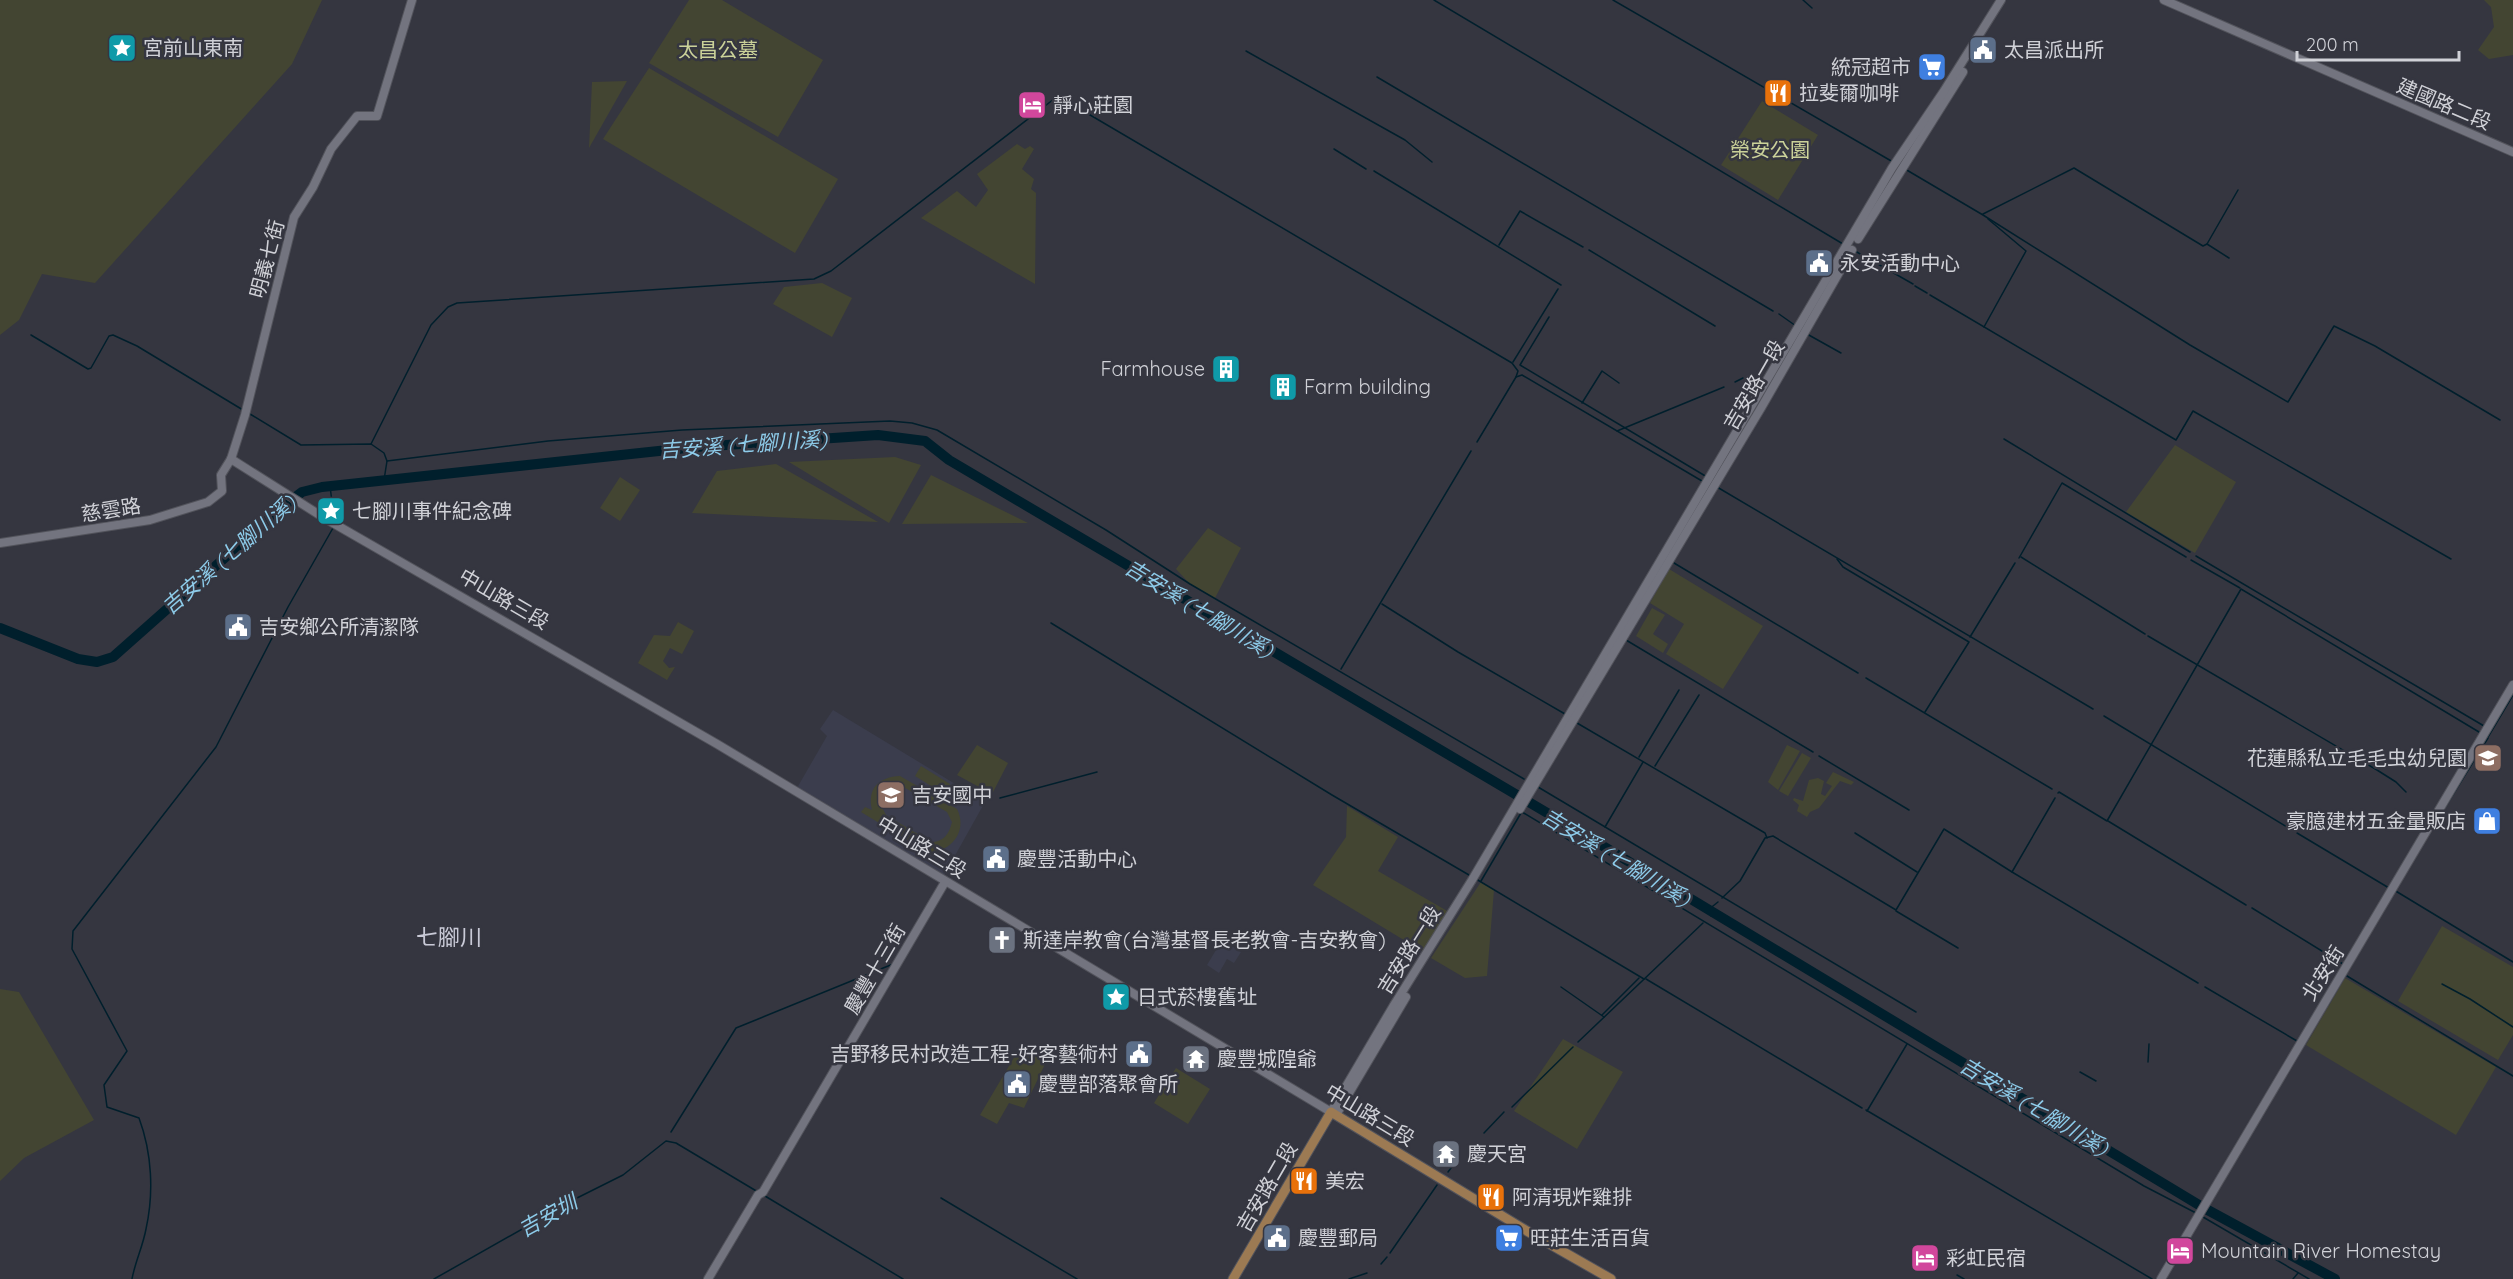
<svg xmlns="http://www.w3.org/2000/svg" width="2513" height="1279" font-family="Quicksand,'Noto Sans TC',sans-serif">
<style>
.built{fill:#3b3d4d}
.green{fill:#434532;fill-rule:evenodd}
.lines{fill:none;stroke-linecap:round;stroke-linejoin:round}
.stream{stroke:#001f2c;stroke-width:1.5}
.river{stroke:#001f2c;stroke-width:10}
.secondary-casing{stroke:#52535b;stroke-width:10}
.primary-casing{stroke:#52535b;stroke-width:11}
.secondary{stroke:#73747f;stroke-width:8}
.primary{stroke:#9c7a53;stroke-width:9}
.labels{text-anchor:middle;stroke-width:5;stroke-linejoin:round;paint-order:stroke}
.poi-label{font-size:20px;fill:#d0d1d7;stroke:#353640;text-anchor:start}
.park-label{font-size:20px;fill:#cbd299;stroke:#353640}
.street-label{font-size:20px;fill:#d0d1d7;stroke:#353640}
.water-label{font-size:21px;font-style:italic;fill:#8dcbe9;stroke:#353640}
.quarter-label{font-size:22px;fill:#c9cad7;stroke:#353640}
</style>
<rect width="100%" height="100%" fill="#353640"/>
<g class="built">
<path d="M833 710 985 802 943 877 797 788 827 736 820 729Z"/>
<path d="M1222 940 1241 952 1234 963 1227 959 1219 973 1207 965Z"/>
</g>
<g class="green">
<path d="M0 0H322L292 64 95 283 42 274 19 320 0 335Z"/>
<path d="M689 0H722L823 60 778 137 649 63Z"/>
<path d="M2484 0H2513V55L2489 59 2478 50 2494 27 2491 7Z"/>
<path d="M649 68 838 179 795 253 603 139Z"/>
<path d="M627 81 589 148 592 82Z"/>
<path d="M1762 101 1818 135 1778 200 1721 165Z"/>
<path d="M1017 144 1025 149 1030 146 1034 149 1022 169 1034 179 1031 189 1036 193 1035 284 921 218 957 191 976 207 988 190 977 174Z"/>
<path d="M822 283 852 298 832 337 773 304 784 287Z"/>
<path d="M2175 445 2236 482 2195 553 2126 512Z"/>
<path d="M895 457 921 465 889 523 789 462Z"/>
<path d="M776 464 878 522 692 513 717 471Z"/>
<path d="M931 475 1028 523 902 524Z"/>
<path d="M620 477 640 490 620 521 600 508Z"/>
<path d="M1208 528 1241 548 1215 598 1190 584 1176 569Z"/>
<path d="M1669 569 1763 626 1723 689 1666 654 1684 624 1650 603Z"/>
<path d="M1652 608 1665 615 1653 634 1668 644 1663 653 1636 636Z"/>
<path d="M678 622 694 631 682 654 670 648 663 661 669 668 675 667 667 680 638 663 654 635 670 636Z"/>
<path d="M977 745 1008 763 992 794 957 775Z"/>
<path d="M1787 745 1800 751 1778 790 1768 782Z"/>
<path d="M1802 753 1811 758 1788 796 1779 791Z"/>
<path d="M921 766 950 784 944 794 915 776Z"/>
<path d="M1833 772 1854 782 1851 785 1840 781 1819 808 1810 812 1807 817 1797 811 1799 805 1793 800 1794 798 1803 801 1809 780 1818 778 1824 781 1821 794 1825 796 1832 786 1826 783Z"/>
<path d="M900 776 957 809C966 827 957 845 938 851L945 856 942 861 861 812 865 807 872 810C867 788 879 777 900 776ZM893 785H900L947 812 952 822C949 834 944 842 931 842L886 815 879 801 881 794Z"/>
<path d="M1347 806 1398 837 1378 871 1449 912 1427 954 1313 885 1346 837Z"/>
<path d="M1481 882 1494 890 1487 976 1465 978 1431 958Z"/>
<path d="M2442 926 2513 967V1035L2498 1060 2398 1001Z"/>
<path d="M2345 978 2496 1067 2456 1135 2306 1045Z"/>
<path d="M0 989 19 992 94 1120 24 1158 0 1181Z"/>
<path d="M1563 1039 1623 1072 1577 1149 1514 1111Z"/>
<path d="M1022 1044 1047 1060 1024 1108 1009 1103 997 1124 980 1115Z"/>
<path d="M1176 1068 1210 1089 1188 1124 1154 1103Z"/>
</g>
<g class="lines">
<g class="stream">
<path d="M1434 0 1843 244"/>
<path d="M1613 0 1893 162"/>
<path d="M1803 0 1812 8"/>
<path d="M1246 51 1405 140 1432 162"/>
<path d="M1377 77 1773 311"/>
<path d="M1068 102 1512 363 1518 371 1516 377 1477 442"/>
<path d="M1334 149 1366 169"/>
<path d="M1905 169 1983 215 2190 345 2288 402 2334 326 2375 346 2500 420"/>
<path d="M1374 171 1561 285"/>
<path d="M1983 214 2074 168 2203 246 2207 244 2229 258"/>
<path d="M2207 244 2238 190"/>
<path d="M1499 245 1520 211 1583 247"/>
<path d="M1589 250 1715 326"/>
<path d="M1855 251 1913 284"/>
<path d="M1915 286 1927 293"/>
<path d="M1930 295 2176 440 2193 411 2451 559"/>
<path d="M1779 314 1796 326"/>
<path d="M1549 317 1520 365 1707 477"/>
<path d="M1984 327 2026 251 1988 219"/>
<path d="M1807 334 1841 353"/>
<path d="M31 335 88 369 91 368 109 336 113 335 137 346 243 410"/>
<path d="M1513 362 1558 289"/>
<path d="M1516 377 1522 375 1702 481"/>
<path d="M1735 382 1743 378"/>
<path d="M1582 403 1602 371 1619 383"/>
<path d="M250 414 301 445 371 444 384 453 387 461 384 480"/>
<path d="M1617 431 1724 387"/>
<path d="M2004 439 2190 552"/>
<path d="M371 444 431 325 448 307 457 303 814 279 831 271 1054 99"/>
<path d="M387 461 548 441 682 430 890 421 912 423 937 430 1106 530 1190 584 1524 779"/>
<path d="M330 486 334 518"/>
<path d="M1717 487 2093 709"/>
<path d="M2196 556 2484 726"/>
<path d="M2021 557 2145 634"/>
<path d="M2019 558 2062 483 2186 557"/>
<path d="M1837 559 1843 567 1969 642 1925 712"/>
<path d="M2191 560 2240 588"/>
<path d="M1674 563 1858 673"/>
<path d="M1382 604 1458 652 1565 714"/>
<path d="M1051 623 1332 795 1469 875"/>
<path d="M2148 636 2377 770 2396 782 2406 792"/>
<path d="M1970 637 2015 563"/>
<path d="M1626 640 1813 752"/>
<path d="M1341 669 1471 451"/>
<path d="M1866 678 2052 789"/>
<path d="M2104 716 2292 830"/>
<path d="M1577 723 1765 833 1767 838"/>
<path d="M2488 737 2513 695"/>
<path d="M1819 756 1909 810"/>
<path d="M1639 757 1679 690"/>
<path d="M1655 766 1699 695"/>
<path d="M1538 787 1916 1012"/>
<path d="M2058 793 2059 792 2107 821 2241 589 2479 732"/>
<path d="M1000 798 1097 772"/>
<path d="M1522 812 2144 1186 2196 1213"/>
<path d="M2441 814 2488 738"/>
<path d="M2108 821 2246 905"/>
<path d="M1605 827 1643 762"/>
<path d="M1855 833 1917 872"/>
<path d="M2297 833 2389 888"/>
<path d="M2012 872 2198 983"/>
<path d="M1476 879 1644 979"/>
<path d="M1481 881 1521 813"/>
<path d="M2394 890 2513 962"/>
<path d="M1722 898 1740 881 1765 838 1773 836 1896 910 1944 829 2012 872 2055 798"/>
<path d="M2252 908 2343 964"/>
<path d="M1708 910 1718 902"/>
<path d="M1896 911 1958 948"/>
<path d="M1711 916 1713 912"/>
<path d="M2347 976 2513 1076"/>
<path d="M1646 979 1862 1108"/>
<path d="M2442 984 2470 999 2513 1027"/>
<path d="M1561 987 1604 1017"/>
<path d="M2205 987 2297 1041"/>
<path d="M2328 1005 2359 952"/>
<path d="M1602 1015 1639 978"/>
<path d="M1578 1042 1703 923"/>
<path d="M2148 1062 2149 1044"/>
<path d="M2080 1072 2096 1081"/>
<path d="M1512 1107 1573 1047"/>
<path d="M1866 1110 2152 1279"/>
<path d="M1867 1111 1907 1044"/>
<path d="M671 1132 736 1028 893 964"/>
<path d="M1484 1133 1504 1112"/>
<path d="M1448 1172 1457 1160"/>
<path d="M765 1196 903 1279"/>
<path d="M941 1198 1077 1279"/>
<path d="M2203 1217 2309 1279"/>
<path d="M1390 1253 1437 1185"/>
<path d="M1381 1264 1387 1257"/>
<path d="M1957 1275 1964 1279"/>
<path d="M132 1279C135 1262 143 1246 146 1229 154 1193 152 1153 139 1118L107 1107 104 1085 127 1051 72 949 73 931 216 747 288 607 333 528"/>
<path d="M434 1279 577 1198 623 1175 666 1141 676 1143 758 1192"/>
<path d="M1349 1279 1367 1273"/>
<path d="M2293 1279 2298 1273"/>
</g>
<path class="river" d="M0 628 78 659 97 662 113 657 281 508 302 492 322 487 696 447 878 435 925 441 949 460 1583 834 2204 1208 2335 1279"/>
<g class="secondary-casing">
<g id="secondary">
<path d="M2164 0 2513 152"/>
<path d="M1858 239 1963 72"/>
<path d="M231 459 326 519 717 744 1331 1112 1394 1005 1472 880 1892 168 1944 91 2001 0"/>
<path d="M0 543 150 520 208 502 222 491 221 475 231 459 245 415 294 217 313 187 331 149 357 116H377L412 0"/>
<path d="M1520 809 1761 408 1852 250"/>
<path d="M1336 1115 1406 997"/>
<path d="M708 1279 758 1195 763 1192 945 882"/>
<path d="M2161 1279C2278 1081 2395 883 2513 685"/>
</g>
</g>
<g class="primary-casing">
<path id="primary" d="M1233 1279 1331 1112 1527 1231 1611 1279"/>
</g>
<use href="#secondary" class="secondary"/>
<use href="#primary" class="primary"/>
</g>
<defs>
<g id="sight-square" transform="scale(1.5)"><rect x="-9" y="-9" width="18" height="18" rx="4" fill="#0f9aa8" stroke="#353640"/><path d="M0-6L1.8-2.2L6-1.7L2.9 1.2L3.7 5.4L0 3.3L-3.7 5.4L-2.9 1.2L-6-1.7L-1.8-2.2Z" fill="#fff"/></g>
<g id="civic-square" transform="scale(1.5)"><rect x="-9" y="-9" width="18" height="18" rx="4" fill="#5c6f8a" stroke="#353640"/><path d="M-.6-6.5H3V-4.5H.6V-3L4-1V1h2V6H-6V1h2V-1L-.6-3ZM-1.2 2.5V6h2.4V2.5Z" fill="#fff"/></g>
<g id="supermarket-square" transform="scale(1.5)"><rect x="-9" y="-9" width="18" height="18" rx="4" fill="#3f7fe0" stroke="#353640"/><path d="M-6-5.5h2.5l.6 2H6L4.5 2H-2.5L-4.4-4H-6ZM-1.5 3.2a1.3 1.3 0 1 0 .1 0ZM3 3.2a1.3 1.3 0 1 0 .1 0Z" fill="#fff"/></g>
<g id="restaurant-square" transform="scale(1.5)"><rect x="-9" y="-9" width="18" height="18" rx="4" fill="#e8710a" stroke="#353640"/><path d="M-5-6h1v4h1v-4h1v4h1v-4h1v5L-1.5 .5V6h-2V.5L-5-1ZM5-6V6H3V1.5H1.5Q1.5-4 5-6Z" fill="#fff"/></g>
<g id="hotel-square" transform="scale(1.5)"><rect x="-9" y="-9" width="18" height="18" rx="4" fill="#d1479c" stroke="#353640"/><path d="M-6-4.5h1.5V1H6V5H4.5V3h-9V5H-6ZM-4 0a1.8 1.8 0 1 1 3.6 0ZM.5 0V-2.5h3Q6-2.5 6 0Z" fill="#fff"/></g>
<g id="building-square" transform="scale(1.5)"><rect x="-9" y="-9" width="18" height="18" rx="4" fill="#0f9aa8" stroke="#353640"/><path d="M-4-6H4V6H1V3H-1V6H-4ZM-2.5-4.3h1.7v1.8h-1.7ZM.8-4.3h1.7v1.8H.8ZM-2.5-1h1.7V.8h-1.7ZM.8-1h1.7V.8H.8Z" fill="#fff"/></g>
<g id="school-square" transform="scale(1.5)"><rect x="-9" y="-9" width="18" height="18" rx="4" fill="#8d6e63" stroke="#353640"/><path d="M0-5L7-2L0 1L-7-2ZM-4 1L0 2.5L4 1V4Q0 6-4 4Z" fill="#fff"/></g>
<g id="shop-square" transform="scale(1.5)"><rect x="-9" y="-9" width="18" height="18" rx="4" fill="#3f7fe0" stroke="#353640"/><path d="M-5-2.5h2.3a2.7 3.5 0 0 1 5.4 0H5L5.5 6h-11ZM-1.5-2.5h3a1.5 2.3 0 0 0-3 0Z" fill="#fff"/></g>
<g id="church-square" transform="scale(1.5)"><rect x="-9" y="-9" width="18" height="18" rx="4" fill="#6b7280" stroke="#353640"/><path d="M-1.2-6h2.4v3.5h3.3v2.4h-3.3V6h-2.4V-.1h-3.3v-2.4h3.3Z" fill="#fff"/></g>
<g id="temple-square" transform="scale(1.5)"><rect x="-9" y="-9" width="18" height="18" rx="4" fill="#6b7280" stroke="#353640"/><path d="M0-6L5-2H3V0L6.5 2.5H4V6H1.5V3h-3V6H-4V2.5H-6.5L-3 0V-2H-5Z" fill="#fff"/></g>
</defs>
<g fill-rule="evenodd">
<use href="#sight-square" x="122" y="48"/>
<use href="#civic-square" x="1983" y="50"/>
<use href="#supermarket-square" x="1932" y="67"/>
<use href="#restaurant-square" x="1778" y="93"/>
<use href="#hotel-square" x="1032" y="105"/>
<use href="#civic-square" x="1819" y="263"/>
<use href="#building-square" x="1226" y="369"/>
<use href="#building-square" x="1283" y="387"/>
<use href="#sight-square" x="331" y="511"/>
<use href="#civic-square" x="238" y="627"/>
<use href="#school-square" x="2488" y="758"/>
<use href="#school-square" x="891" y="795"/>
<use href="#shop-square" x="2487" y="821"/>
<use href="#civic-square" x="996" y="859"/>
<use href="#church-square" x="1002" y="940"/>
<use href="#sight-square" x="1116" y="997"/>
<use href="#civic-square" x="1139" y="1054"/>
<use href="#temple-square" x="1196" y="1059"/>
<use href="#civic-square" x="1017" y="1084"/>
<use href="#temple-square" x="1446" y="1154"/>
<use href="#restaurant-square" x="1304" y="1181"/>
<use href="#restaurant-square" x="1491" y="1197"/>
<use href="#civic-square" x="1277" y="1238"/>
<use href="#supermarket-square" x="1509" y="1238"/>
<use href="#hotel-square" x="2180" y="1251"/>
<use href="#hotel-square" x="1925" y="1258"/>
</g>
<g class="labels">
<g class="poi-label">
<text x="143" y="55">宮前山東南</text>
<text x="2004" y="57">太昌派出所</text>
<text x="1911" y="74" text-anchor="end">統冠超市</text>
<text x="1799" y="100">拉斐爾咖啡</text>
<text x="1053" y="112">靜心莊園</text>
<text x="1840" y="270">永安活動中心</text>
<text x="1205" y="376" text-anchor="end">Farmhouse</text>
<text x="1304" y="394">Farm building</text>
<text x="352" y="518">七腳川事件紀念碑</text>
<text x="259" y="634">吉安鄉公所清潔隊</text>
<text x="2467" y="765" text-anchor="end">花蓮縣私立毛毛虫幼兒園</text>
<text x="912" y="802">吉安國中</text>
<text x="2466" y="828" text-anchor="end">豪臆建材五金量販店</text>
<text x="1017" y="866">慶豐活動中心</text>
<text x="1023" y="947">斯達岸教會(台灣基督長老教會-吉安教會)</text>
<text x="1137" y="1004">日式菸樓舊址</text>
<text x="1118" y="1061" text-anchor="end">吉野移民村改造工程-好客藝術村</text>
<text x="1217" y="1066">慶豐城隍爺</text>
<text x="1038" y="1091">慶豐部落聚會所</text>
<text x="1467" y="1161">慶天宮</text>
<text x="1325" y="1188">美宏</text>
<text x="1512" y="1204">阿清現炸雞排</text>
<text x="1298" y="1245">慶豐郵局</text>
<text x="1530" y="1245">旺莊生活百貨</text>
<text x="2201" y="1258">Mountain River Homestay</text>
<text x="1946" y="1265">彩虹民宿</text>
</g>
<g class="park-label">
<text x="718" y="57">太昌公墓</text>
<text x="1770" y="157">榮安公園</text>
</g>
<g class="street-label">
<text transform="translate(2444 104) rotate(23)" y="7">建國路二段</text>
<text transform="translate(267 259) rotate(-75)" y="7">明義七街</text>
<text transform="translate(1754 385) rotate(-60)" y="7">吉安路一段</text>
<text transform="translate(111 510) rotate(-9)" y="7">慈雲路</text>
<text transform="translate(504 599) rotate(30)" y="7">中山路三段</text>
<text transform="translate(922 847) rotate(31)" y="7">中山路三段</text>
<text transform="translate(1409 950) rotate(-58)" y="7">吉安路一段</text>
<text transform="translate(875 969) rotate(-60)" y="7">慶豐十三街</text>
<text transform="translate(2323 973) rotate(-58)" y="7">北安街</text>
<text transform="translate(1370 1115) rotate(31)" y="7">中山路三段</text>
<text transform="translate(1267 1187) rotate(-60)" y="7">吉安路二段</text>
</g>
<g class="water-label">
<text transform="translate(743 445) rotate(-4)" y="7">吉安溪 (七腳川溪)</text>
<text transform="translate(229 555) rotate(-41)" y="7">吉安溪 (七腳川溪)</text>
<text transform="translate(1199 609) rotate(31)" y="7">吉安溪 (七腳川溪)</text>
<text transform="translate(1616 858) rotate(31)" y="7">吉安溪 (七腳川溪)</text>
<text transform="translate(2034 1107) rotate(31)" y="7">吉安溪 (七腳川溪)</text>
<text transform="translate(548 1216) rotate(-29)" y="7">吉安圳</text>
</g>
<g class="quarter-label">
<text x="449" y="945">七腳川</text>
</g>
</g>
<path d="M2297 51v9h162v-9" fill="none" stroke="#d0d1d7" stroke-width="3"/>
<text x="2306" y="51" font-size="18" fill="#d0d1d7" stroke="#353640" stroke-width="4.5" paint-order="stroke">200 m</text>
</svg>
